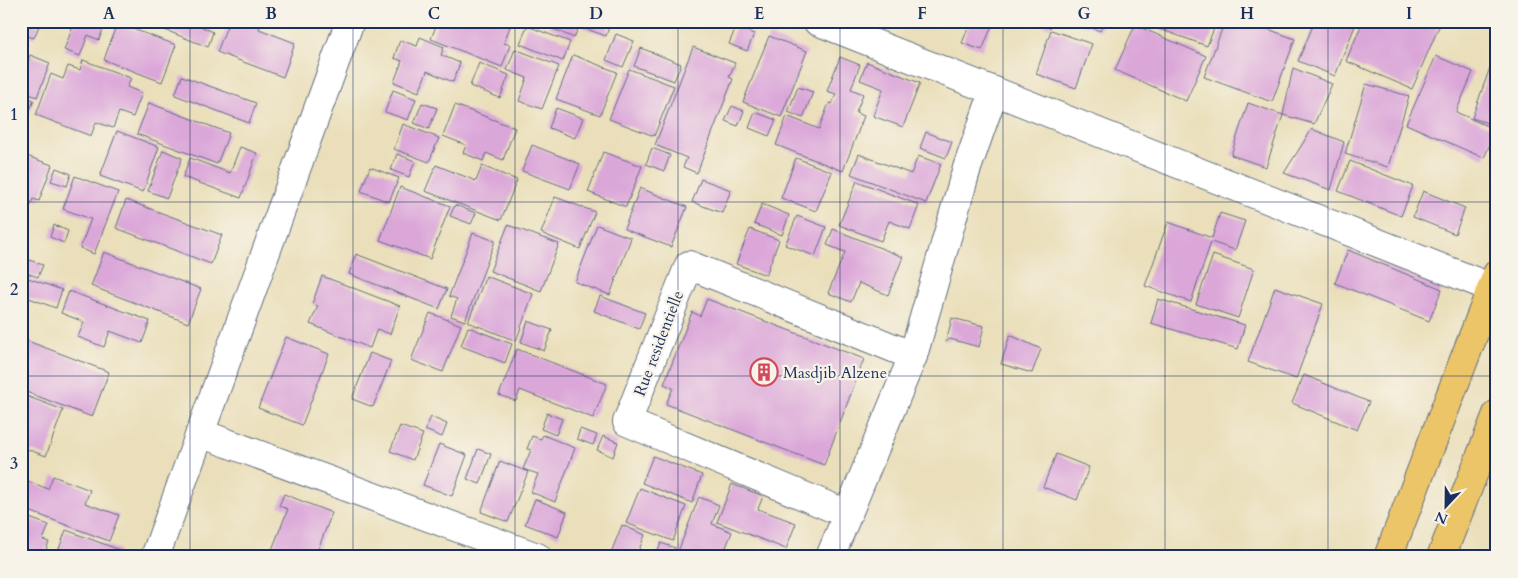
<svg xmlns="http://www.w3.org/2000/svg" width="1518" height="578" font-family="Cardo,serif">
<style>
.building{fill:#dba7d9}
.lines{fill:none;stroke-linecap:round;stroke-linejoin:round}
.street-casing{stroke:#636d7e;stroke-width:30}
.primary-casing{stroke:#636d7e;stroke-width:30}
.street{stroke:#fff;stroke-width:28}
.primary{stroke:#edc569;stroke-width:28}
.grid{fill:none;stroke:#1b2f5e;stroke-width:1;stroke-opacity:0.55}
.labels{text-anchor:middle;stroke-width:4.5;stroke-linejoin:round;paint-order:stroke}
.street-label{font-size:16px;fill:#1b2f5e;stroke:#f7f3e8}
.poi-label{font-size:16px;fill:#1b2f5e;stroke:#f7f3e8;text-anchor:start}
.neatline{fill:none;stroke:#1b2f5e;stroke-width:2}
.grid-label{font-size:16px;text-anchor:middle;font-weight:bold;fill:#1b2f5e}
</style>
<rect width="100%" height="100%" fill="#f7f3e8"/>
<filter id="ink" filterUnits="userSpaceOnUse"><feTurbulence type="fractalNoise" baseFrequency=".02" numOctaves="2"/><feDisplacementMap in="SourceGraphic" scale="10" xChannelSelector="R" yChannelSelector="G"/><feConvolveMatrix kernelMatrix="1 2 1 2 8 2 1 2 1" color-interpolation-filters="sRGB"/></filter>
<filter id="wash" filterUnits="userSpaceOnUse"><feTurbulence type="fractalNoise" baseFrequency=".0096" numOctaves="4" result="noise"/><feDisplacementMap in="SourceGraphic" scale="20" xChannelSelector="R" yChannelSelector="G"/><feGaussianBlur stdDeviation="1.12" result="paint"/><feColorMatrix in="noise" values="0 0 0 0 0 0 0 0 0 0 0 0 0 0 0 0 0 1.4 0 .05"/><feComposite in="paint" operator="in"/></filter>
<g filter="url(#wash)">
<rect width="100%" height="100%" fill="#eadfba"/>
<g id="blocks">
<g class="building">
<path d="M21 21 39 26 34 38 21 34Z"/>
<path d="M75 21H106L99 40 88 35 80 56 64 50Z"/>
<path d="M162 21H205L202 27 213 32 208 47 160 28Z"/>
<path d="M229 21H261L259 29 295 43 283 77 217 52Z"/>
<path d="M438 21H512L504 43 510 45 502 67 431 39Z"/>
<path d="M551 21H581L574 38 549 27Z"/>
<path d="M586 21H611L606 36 584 28Z"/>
<path d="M971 21H994L982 50 962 43Z"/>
<path d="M1033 21H1053L1050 28Z"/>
<path d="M1075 21H1105L1100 31Z"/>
<path d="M1156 21H1217L1207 46 1154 27Z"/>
<path d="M1225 21H1246L1295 39 1272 102 1204 77Z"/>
<path d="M1315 21H1357L1335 76 1298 61Z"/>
<path d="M1363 21 1441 22 1412 89 1346 61Z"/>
<path d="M117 23 176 45 162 82 104 60Z"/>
<path d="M1135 25 1206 56 1186 101 1115 70Z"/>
<path d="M527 26 570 42 563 61 520 44Z"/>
<path d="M736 27 754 34 747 51 729 44Z"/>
<path d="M1051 30 1092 44 1076 88 1036 74Z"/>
<path d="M616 34 634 41 623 67 606 60Z"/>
<path d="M769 36 807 51 781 117 743 102Z"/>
<path d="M420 37 444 47 441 55 460 63 453 82 427 71 419 92 394 82 402 61 394 58 400 40 417 46Z"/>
<path d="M693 47 735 63 729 77 733 79 697 173 683 167 687 158 655 145Z"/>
<path d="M641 48 681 64 674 81 634 66Z"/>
<path d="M1497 48V126L1472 118Z"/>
<path d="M515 49 559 66 542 109 519 101 527 78 507 70Z"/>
<path d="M30 55 50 63 37 97 21 91V66L25 67Z"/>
<path d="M573 55 617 72 600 115 556 99Z"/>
<path d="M1436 56 1473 72 1456 112 1496 130 1484 158 1406 124Z"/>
<path d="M840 57 860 65 851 89 863 94 856 113 864 116 843 171 776 145 787 116 819 129 829 103 832 104 836 94 827 91Z"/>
<path d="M83 60 131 78 127 87 142 93 133 117 119 112 113 128 96 122 91 136 36 115 51 74 63 79 68 66 80 70Z"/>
<path d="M867 62 920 83 903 127 873 116 883 89 860 80Z"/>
<path d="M479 63 509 75 500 98 470 86Z"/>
<path d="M1293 68 1332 84 1314 124 1283 115 1266 167 1231 155 1248 103 1283 115Z"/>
<path d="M629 69 674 86 654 136 609 119Z"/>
<path d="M182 76 256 103 249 123 175 95Z"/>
<path d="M1366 84 1409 96 1388 167 1345 154Z"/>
<path d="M798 87 813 92 803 118 788 112Z"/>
<path d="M393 90 416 99 408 120 385 112Z"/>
<path d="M21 95 34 100 21 133Z"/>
<path d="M149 103 229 133 217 164 137 134Z"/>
<path d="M422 103 437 108 429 129 414 123Z"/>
<path d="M455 105 515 128 503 160 486 153 483 161 463 153 466 145 443 136Z"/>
<path d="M732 106 744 111 738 126 725 121Z"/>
<path d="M556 108 583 118 575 138 549 128Z"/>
<path d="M755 112 776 120 769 136 749 128Z"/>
<path d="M403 124 439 138 429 162 394 149Z"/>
<path d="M1312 129 1344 142 1331 190 1284 173Z"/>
<path d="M117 131 159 147 143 192 100 176Z"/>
<path d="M926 132 952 142 946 158 920 148Z"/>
<path d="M532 145 580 164 570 189 522 171Z"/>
<path d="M240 147 257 153 241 198 183 177 190 158 230 173Z"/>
<path d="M652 148 670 155 664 171 646 164Z"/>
<path d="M163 150 182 158 167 198 148 191Z"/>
<path d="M603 152 642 166 626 207 588 192Z"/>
<path d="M21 154 52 165 39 201 33 199 21 230Z"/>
<path d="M397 154 415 161 409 177 391 170Z"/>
<path d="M859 154 911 174 918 156 941 164 926 203 851 174Z"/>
<path d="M796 158 832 172 816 211 781 198Z"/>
<path d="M1350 161 1413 186 1401 216 1338 191Z"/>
<path d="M436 165 476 181 482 166 517 180 501 220 425 191Z"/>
<path d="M370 167 399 178 389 202 361 191Z"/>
<path d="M56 168 71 174 67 186 51 181Z"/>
<path d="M75 176 118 192 94 254 80 248 91 219 63 209Z"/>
<path d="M701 179 731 190 722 213 692 202Z"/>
<path d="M857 181 919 205 910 229 889 221 881 241 839 225Z"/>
<path d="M400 187 450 206 430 259 380 240Z"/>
<path d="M640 188 687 207 671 247 624 229Z"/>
<path d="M1423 191 1465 208 1455 234 1413 217Z"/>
<path d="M555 197 595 212 580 249 541 233Z"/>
<path d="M126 200 222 235 211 264 116 228Z"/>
<path d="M762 204 789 215 782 235 754 224Z"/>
<path d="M455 205 476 213 471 224 450 216Z"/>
<path d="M1220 213 1245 221 1235 250 1211 242 1191 302 1145 286 1168 222 1212 238Z"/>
<path d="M797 216 826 227 815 256 785 245Z"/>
<path d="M54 225 68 231 64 243 50 237Z"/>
<path d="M508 225 559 244 541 291 490 271Z"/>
<path d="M597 225 631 238 610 295 575 282Z"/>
<path d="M750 229 779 240 766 275 736 264Z"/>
<path d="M833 229 903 257 888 295 859 283 851 302 828 293 845 252 827 245Z"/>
<path d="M21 231 27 233 21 248Z"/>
<path d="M473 233 495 241 465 321 451 316 457 299 449 296Z"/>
<path d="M1348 250 1442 289 1429 321 1335 283Z"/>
<path d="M104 252 201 289 188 323 91 286Z"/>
<path d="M356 254 447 289 439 309 349 274Z"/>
<path d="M1213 255 1254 269 1238 318 1196 304Z"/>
<path d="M24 258 43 265 38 277 21 271Z"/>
<path d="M322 276 400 306 390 334 377 329 370 348 310 324 318 306 312 304Z"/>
<path d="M486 276 533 294 516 341 468 322Z"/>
<path d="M28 278 62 290 56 308 21 295Z"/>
<path d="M1275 287 1323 304 1296 379 1248 362Z"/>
<path d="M69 291 150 321 142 343 110 331 104 347 78 337 84 322 61 313Z"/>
<path d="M600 296 645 313 639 329 594 311Z"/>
<path d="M707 299 864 359 824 465 666 404 673 388 664 384 692 312 700 316Z"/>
<path d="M1158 299 1245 325 1238 349 1151 323Z"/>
<path d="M430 313 461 325 443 372 411 360Z"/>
<path d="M952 318 984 326 979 347 950 339 946 342Z"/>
<path d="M528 321 552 330 544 351 521 342Z"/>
<path d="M468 327 512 344 505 363 461 346Z"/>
<path d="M1010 335 1041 349 1032 373 1001 364Z"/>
<path d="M286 337 329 354 302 425 258 408Z"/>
<path d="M25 340 109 372 92 417 21 390V351Z"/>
<path d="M517 349 607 384 593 418 520 390 516 401 499 395Z"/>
<path d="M370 353 391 361 373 407 352 399Z"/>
<path d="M1304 375 1369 402 1357 430 1292 403Z"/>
<path d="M21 394 63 410 46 456 21 447Z"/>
<path d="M547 413 562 419 556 435 541 429Z"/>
<path d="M431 417 447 424 442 437 425 430Z"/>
<path d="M400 426 423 434 413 460 390 451Z"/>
<path d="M580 429 597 435 593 445 577 439Z"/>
<path d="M543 435 575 448 555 502 531 492 538 474 523 469 531 450 527 449 532 436 541 439Z"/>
<path d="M603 436 618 442 613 457 597 450Z"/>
<path d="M439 444 467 455 452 496 423 485Z"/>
<path d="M478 449 491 454 480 484 467 479Z"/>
<path d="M1056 454 1089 467 1077 500 1043 487Z"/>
<path d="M653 456 702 475 692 503 642 483Z"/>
<path d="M500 461 528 472 508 522 481 512Z"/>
<path d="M53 476 90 490 85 503 119 515 109 541 21 508V489L25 480 48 489Z"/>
<path d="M732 484 763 496 758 509 796 523 786 549 717 522Z"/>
<path d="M640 488 686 506 673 541 626 523Z"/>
<path d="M284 494 332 513 315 557H269L288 509 279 506Z"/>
<path d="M699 497 719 505 712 524 732 532 723 555 716 552 714 557H676Z"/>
<path d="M535 499 567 512 558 537 525 524Z"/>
<path d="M21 515 49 525 43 540 49 542 43 557H21Z"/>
<path d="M622 525 645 535 636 557 610 555Z"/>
<path d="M66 530 120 550 117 557H56Z"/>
<path d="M661 543 675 548 672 557H656Z"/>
</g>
</g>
</g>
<g filter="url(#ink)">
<use href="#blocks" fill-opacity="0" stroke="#636d7e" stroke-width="1"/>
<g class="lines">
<g class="street-casing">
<g id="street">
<path d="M817 21 1497 290"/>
<path d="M200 433 537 557"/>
<path d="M847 514 627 422 689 265 913 356"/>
<path d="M155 557 350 21"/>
<path d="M830 557 913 356 966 171 994 91"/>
</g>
</g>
<g class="primary-casing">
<g id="primary">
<path d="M1388 557 1497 274"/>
<path d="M1441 557 1497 414"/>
</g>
</g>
<use href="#street" class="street"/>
<use href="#primary" class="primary"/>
</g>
</g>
<path class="grid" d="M190 21V557M353 21V557M515 21V557M678 21V557M840 21V557M1003 21V557M1165 21V557M1328 21V557M21 202H1497M21 376H1497"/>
<defs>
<g id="building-ring" transform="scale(1.4375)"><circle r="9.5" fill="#f7f3e8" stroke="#d1495b" stroke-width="1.5"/><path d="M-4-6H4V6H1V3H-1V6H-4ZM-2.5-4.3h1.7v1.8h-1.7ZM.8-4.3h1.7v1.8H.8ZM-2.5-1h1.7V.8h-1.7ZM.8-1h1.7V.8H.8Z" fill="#d1495b"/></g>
</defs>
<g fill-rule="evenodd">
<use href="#building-ring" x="764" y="372"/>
</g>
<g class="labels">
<g class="street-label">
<text transform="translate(658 343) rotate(-69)" y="6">Rue residentielle</text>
</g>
<g class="poi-label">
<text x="783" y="378">Masdjib Alzene</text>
</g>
</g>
<rect width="1518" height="578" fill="none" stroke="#f7f3e8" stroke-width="55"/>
<g transform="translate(1446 506) rotate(202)" stroke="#f7f3e8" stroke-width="4" paint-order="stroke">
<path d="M0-4L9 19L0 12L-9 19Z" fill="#1b2f5e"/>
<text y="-8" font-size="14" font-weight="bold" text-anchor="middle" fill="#1b2f5e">N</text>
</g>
<rect x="28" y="28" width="1462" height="522" class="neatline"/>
<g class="grid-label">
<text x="109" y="19">A</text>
<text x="271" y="19">B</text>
<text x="434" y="19">C</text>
<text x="596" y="19">D</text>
<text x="759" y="19">E</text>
<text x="922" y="19">F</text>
<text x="1084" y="19">G</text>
<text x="1247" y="19">H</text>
<text x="1409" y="19">I</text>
<text x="14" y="120">1</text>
<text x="14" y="295">2</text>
<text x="14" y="469">3</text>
</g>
</svg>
